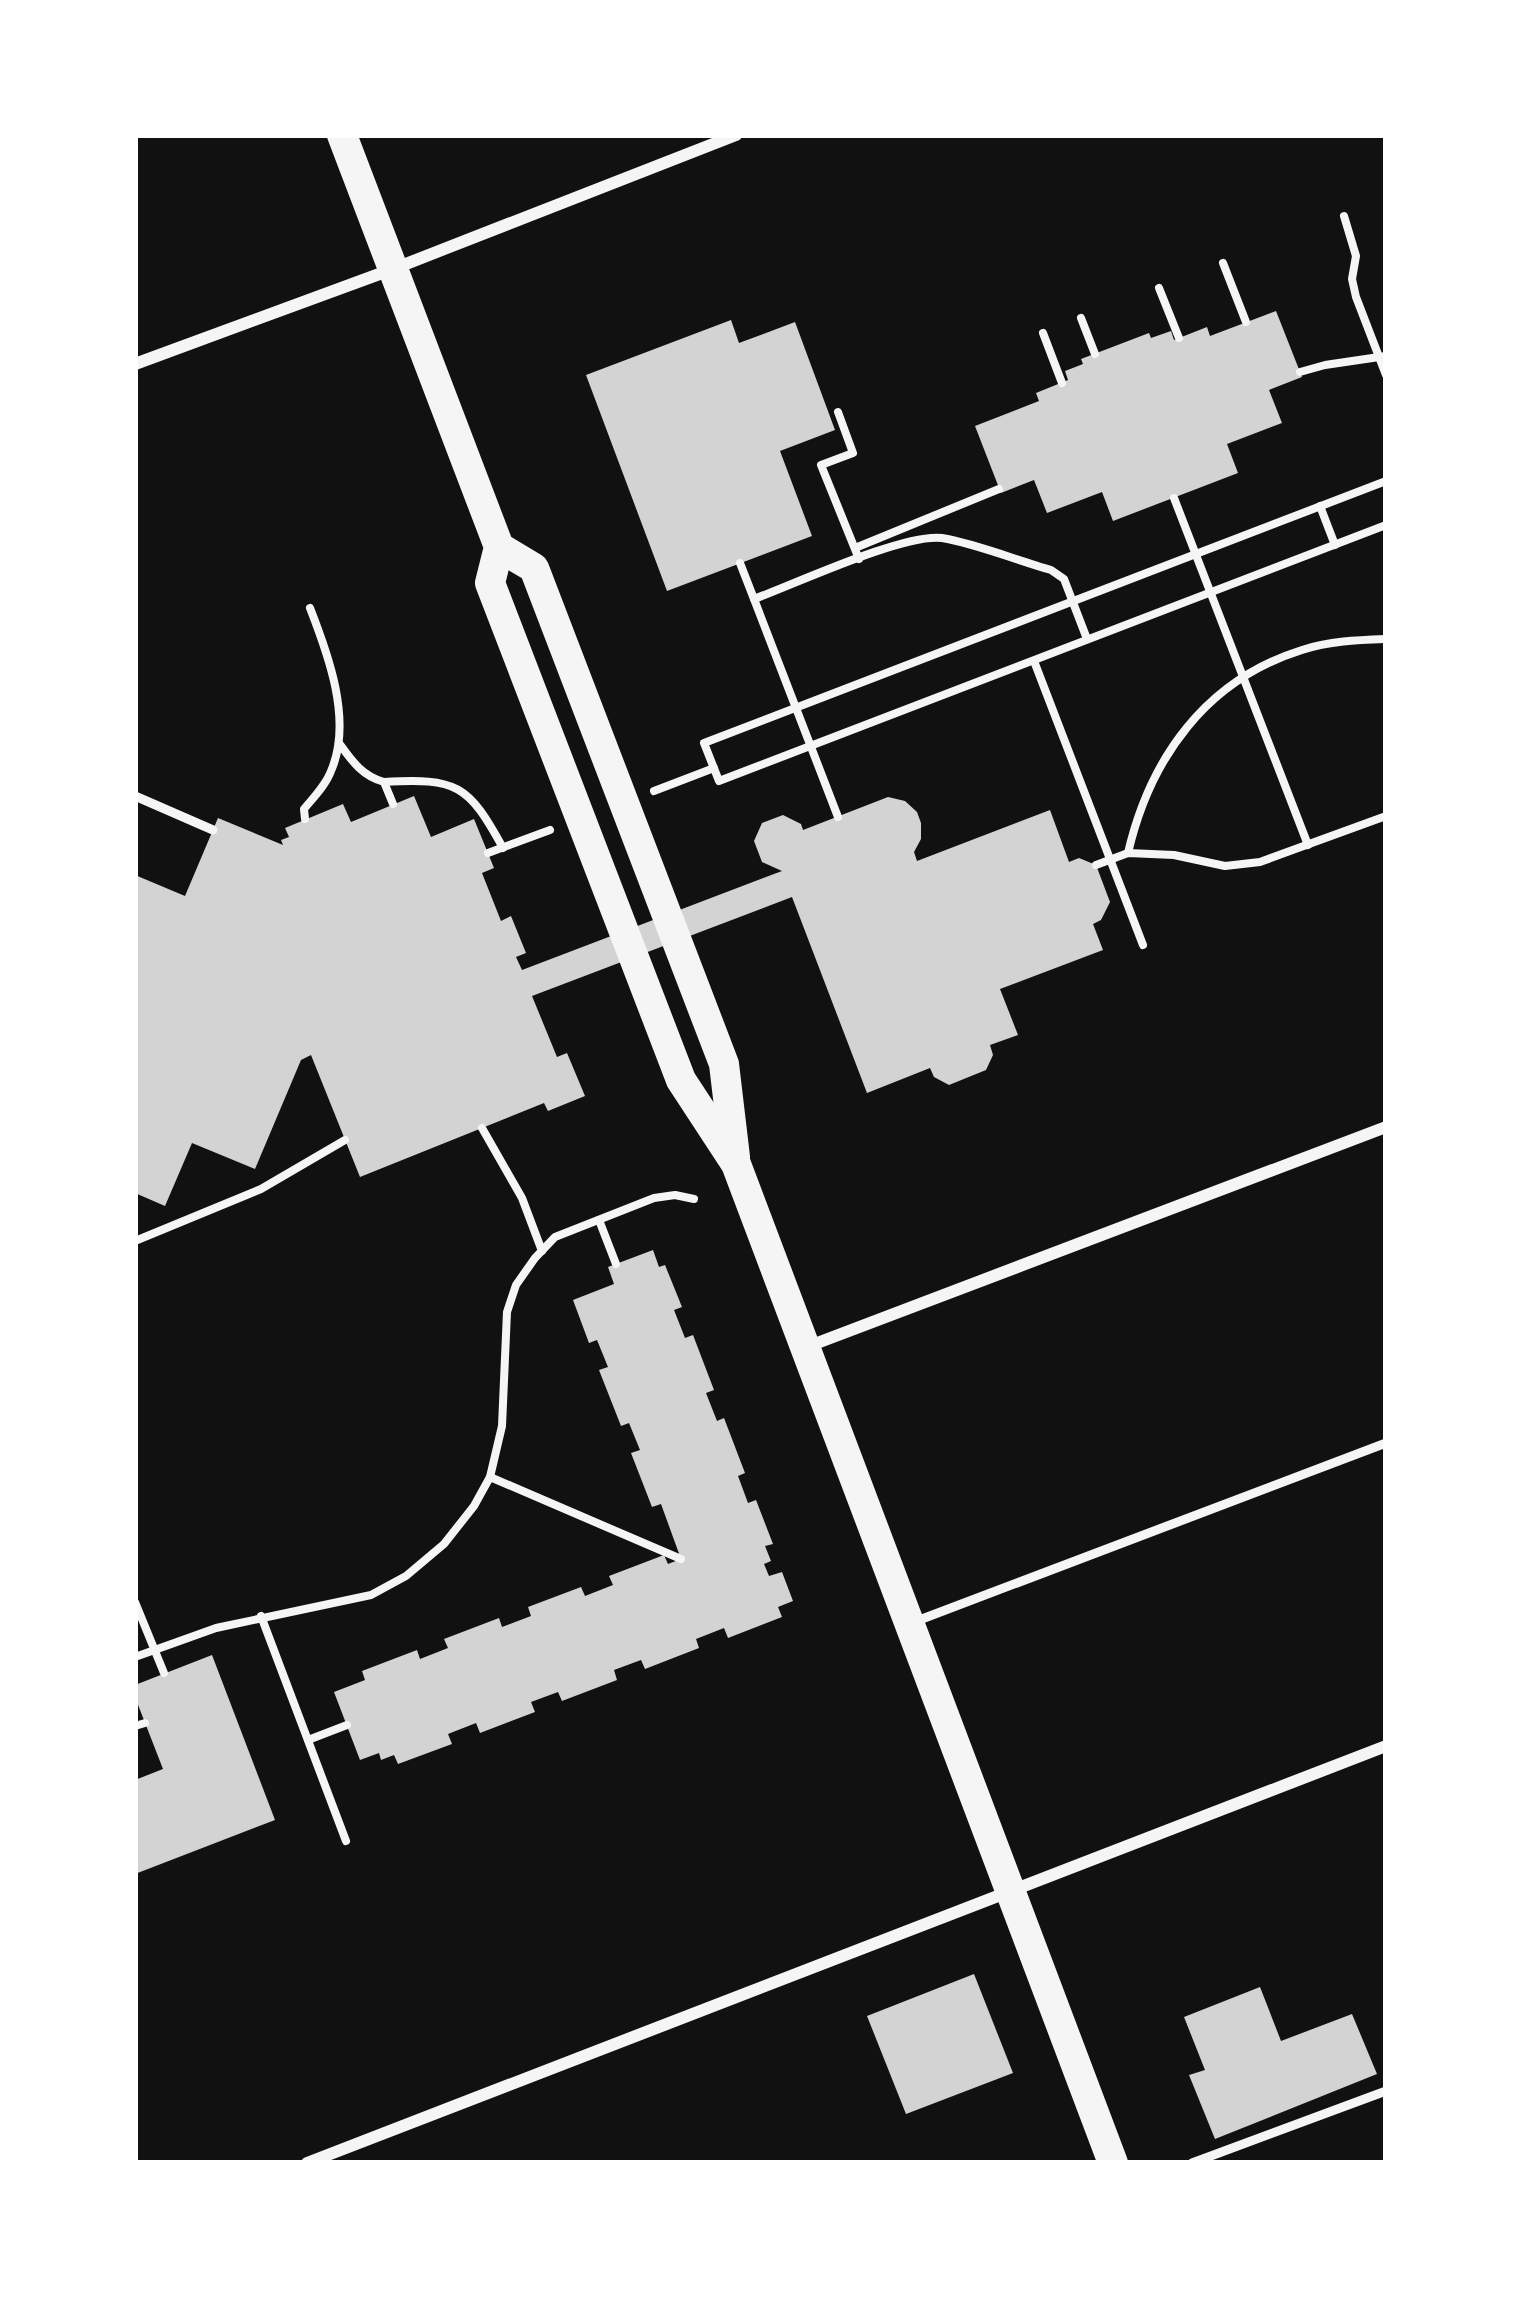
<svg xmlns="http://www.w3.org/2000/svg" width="1521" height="2298" font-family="Signika,sans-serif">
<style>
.building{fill:#d3d3d3}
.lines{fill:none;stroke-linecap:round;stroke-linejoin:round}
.path{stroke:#f5f5f5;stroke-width:8}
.service{stroke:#f5f5f5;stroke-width:9}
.minor{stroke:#f5f5f5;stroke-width:12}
.primary{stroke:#f5f5f5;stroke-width:30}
</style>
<rect width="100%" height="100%" fill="#111"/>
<g class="building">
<path d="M1276 311 1302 377 1269 390 1282 423 1227 444 1238 473 1113 521 1102 492 1047 513 1034 480 1001 493 975 426 1039 401 1036 393 1068 380 1065 371 1083 364 1081 359 1149 333 1151 338 1171 331 1174 340 1207 327 1210 336Z"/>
<path d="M731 320 739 343 795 322 835 430 780 451 812 536 667 591 586 375Z"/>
<path d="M414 796 431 837 474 819 494 868 482 873 501 921 511 916 526 953 516 957 522 970 782 871 762 862 754 841 762 823 783 815 801 824 803 830 888 797 905 801 917 812 921 823V839L914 852 917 861 1050 810 1069 862 1079 858 1096 865 1110 902 1101 920 1093 924 1103 950 1000 989 1018 1035 990 1045 993 1055 986 1070 949 1085 934 1077 930 1068 867 1093 792 897 532 996 557 1057 567 1053 585 1096 548 1111 544 1103 360 1177 311 1055 301 1060 255 1169 192 1143 165 1206 135 1193V875L185 896 218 818 283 845 281 840 289 837 285 828 343 804 351 822Z"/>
<path d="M653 1250 659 1267 665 1265 682 1307 674 1310 685 1338 693 1335 714 1390 706 1393 717 1421 724 1418 745 1473 738 1476 748 1503 756 1500 773 1544 765 1546 771 1561 764 1564 769 1576 782 1572 793 1601 778 1607 782 1617 728 1638 724 1628 696 1639 699 1648 645 1669 641 1660 614 1670 617 1680 562 1701 558 1692 531 1702 535 1712 480 1733 476 1723 448 1734 452 1744 398 1764 394 1755 381 1760 379 1753 360 1760 334 1692 365 1680 362 1671 417 1650 420 1659 448 1648 444 1639 499 1618 502 1627 531 1616 528 1607 581 1587 585 1596 613 1585 609 1576 664 1555 668 1564 681 1559 661 1504 652 1507 631 1453 640 1450 629 1423 621 1426 599 1370 608 1367 597 1340 589 1343 573 1300 614 1284 608 1267Z"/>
<path d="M212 1655 275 1820 135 1874V1780L163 1769 135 1697V1685Z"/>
<path d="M974 1974 1013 2073 906 2114 867 2016Z"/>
<path d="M1260 1987 1281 2041 1352 2014 1377 2074 1215 2139 1189 2075 1205 2070 1184 2017Z"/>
</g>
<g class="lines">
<g class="path">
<path d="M1344 216 1356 256 1352 279 1356 297 1386 375"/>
<path d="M1223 263 1246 322"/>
<path d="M1159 288 1179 338"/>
<path d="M1081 318 1095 354"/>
<path d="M1043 333 1062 383"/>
<path d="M1300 372 1325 365 1386 356"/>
<path d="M838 412 853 453 821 465 859 559"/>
<path d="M1386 481 704 743 719 781 1386 525"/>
<path d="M1174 498 1308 845"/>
<path d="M1320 506 1335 545"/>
<path d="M855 548 999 489"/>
<path d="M740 563 754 599C795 584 904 533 942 538 974 543 1019 561 1051 570L1064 579 1087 639"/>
<path d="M754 599 838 817"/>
<path d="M1034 661 1143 945"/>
<path d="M339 743C352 761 362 776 384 782L393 804"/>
<path d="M384 782C457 778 468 784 503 848"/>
<path d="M654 791 714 768"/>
<path d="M305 819 304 809C313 798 326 785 331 771 353 721 328 654 310 608"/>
<path d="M488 853 550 830"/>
<path d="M1128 853C1150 758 1206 680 1302 650 1329 641 1358 640 1386 639"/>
<path d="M1096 865 1128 853 1174 855 1225 866 1260 862 1386 816"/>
<path d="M482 1128 522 1198 542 1251"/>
<path d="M599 1220 616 1264"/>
<path d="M135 1241 261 1189 345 1140"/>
<path d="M490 1477 681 1559"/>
<path d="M135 1602 164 1673"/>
<path d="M261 1616 346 1841"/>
<path d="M135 1657 216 1628 371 1595 406 1576 444 1544 474 1506 490 1477 502 1426 507 1312 516 1285 535 1258 555 1237 654 1198 675 1195 694 1199"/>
<path d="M135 1726 145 1723"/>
<path d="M308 1740 347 1725"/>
</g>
<g class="service">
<path d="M135 796 213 830"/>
<path d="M914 1622 1386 1443"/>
<path d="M1192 2163 1386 2091"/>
</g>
<g class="minor">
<path d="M135 364 393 269 736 135"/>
<path d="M804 1348 1386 1127"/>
<path d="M307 2163 1386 1746"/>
</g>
<g class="primary">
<path d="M342 135 499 547 490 583 681 1080 736 1164 1113 2163"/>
<path d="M499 547 534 568 724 1064 735 1157"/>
</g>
</g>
<rect width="1521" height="2298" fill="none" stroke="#ffffff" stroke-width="276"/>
</svg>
